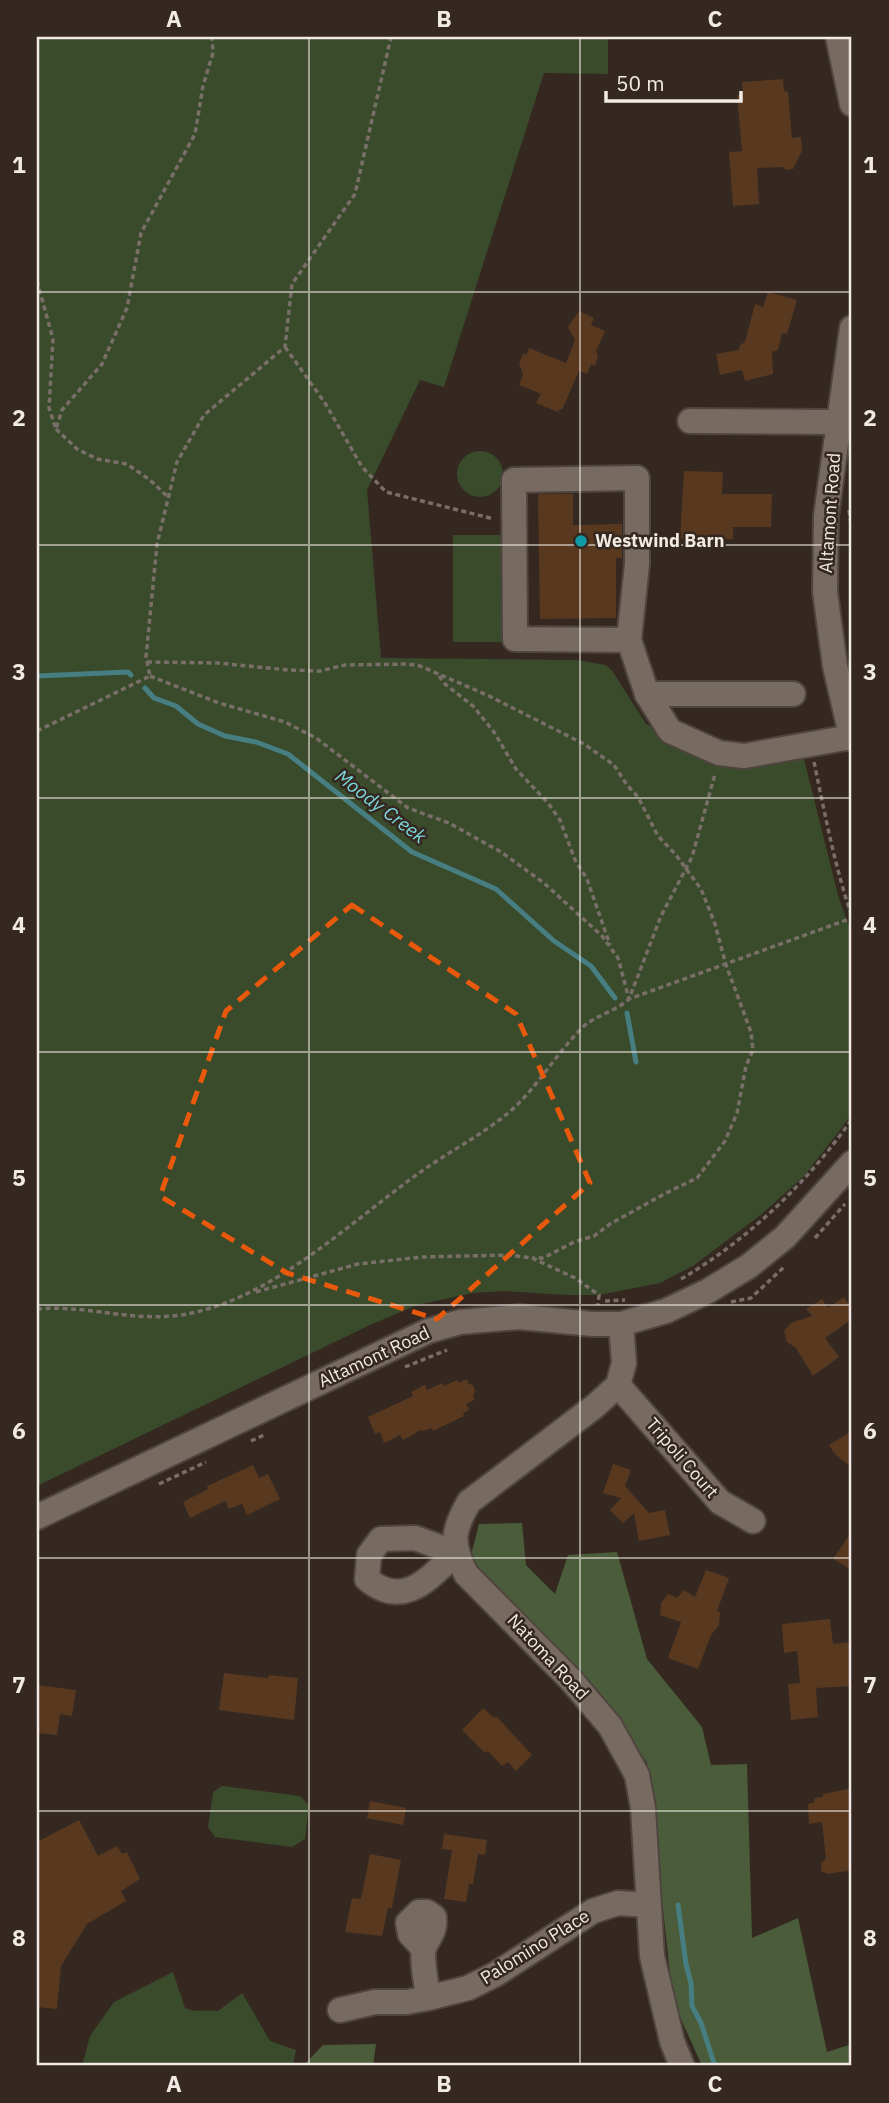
<svg xmlns="http://www.w3.org/2000/svg" width="889" height="2103" font-family="'IBM Plex Sans',sans-serif">
<style>
.green{fill:#3a4b2c}
.forest{fill:#4a5c3a}
.lines{fill:none;stroke-linecap:round;stroke-linejoin:round}
.stream{stroke:#477e82;stroke-width:5}
.building{fill:#583920}
.minor-casing{stroke:#4f453f;stroke-width:28}
.path{stroke:#796f68;stroke-width:3.5;stroke-dasharray:5 3.5;stroke-linecap:butt}
.minor{stroke:#776a61;stroke-width:24}
.marked{fill:none;stroke:#e8590c;stroke-width:5;stroke-dasharray:14 9;stroke-linejoin:round}
.grid{fill:none;stroke:#f2ebe5;stroke-width:2;stroke-opacity:0.55}
.culture-dot{fill:#0f9aa8;stroke:#342820;stroke-width:2.5}
.labels{text-anchor:middle;stroke-width:5;stroke-linejoin:round;paint-order:stroke}
.street-label{font-size:18px;fill:#f2ebe5;stroke:#342820}
.poi-label{font-size:18px;font-weight:bold;fill:#f2ebe5;stroke:#342820;text-anchor:start}
.water-label{font-size:19px;font-style:italic;fill:#7cd8df;stroke:#342820}
.neatline{fill:none;stroke:#f2ebe5;stroke-width:2.5}
.grid-label{font-size:23px;text-anchor:middle;font-weight:bold;fill:#f2ebe5}
</style>
<rect width="100%" height="100%" fill="#342820"/>
<g class="green">
<path d="M37 37H608V74L544 73 444 387 420 380 367 490 381 658 577 660 606 665 613 672 646 724 719 761 804 759 838 895 852 935V1114L840 1130 804 1176 762 1214 693 1266 660 1283 599 1295H568L505 1291 473 1293 417 1305 370 1325 37 1486Z"/>
<circle cx="480" cy="474" r="23"/>
<rect x="453" y="535" width="55" height="107"/>
<path d="M222 1786 300 1796 309 1805 305 1839 292 1847 215 1837 208 1827 213 1792Z"/>
<path d="M173 1972 185 2008C197 2013 206 2009 218 2011L242 1993 270 2041 296 2050 293 2066H82L90 2036 114 2002Z"/>
</g>
<g class="forest">
<path d="M522 1523 526 1565 555 1594 568 1555 617 1552 647 1659 702 1727 711 1765 747 1764 752 1938 798 1918 827 2052 852 2044V2066H702L673 2001 647 1762 470 1559 479 1524Z"/>
<path d="M376 2044 373 2066H303L323 2045Z"/>
</g>
<g class="lines">
<g class="stream">
<path d="M37 676 128 672 131 675"/>
<path d="M145 688 154 698 176 706 198 724 225 736 256 742 288 754 412 852 496 889 554 941 591 966 615 998"/>
<path d="M627 1013 636 1062"/>
<path d="M678 1905 686 1964 691 1983 692 2006 701 2023 715 2066"/>
</g>
</g>
<g class="building">
<path d="M783 79 784 91 788 92 792 138 801 137 802 151 793 169 786 170 783 167 757 168 759 204 733 206 729 152 742 151 737 95 743 94 742 82Z"/>
<path d="M768 292 797 300 787 334 782 333 778 350 772 352 773 374 745 381 742 370 720 375 716 354 739 350 740 345 745 342 755 304 763 307Z"/>
<path d="M579 311 594 318 591 325 605 331 596 351 598 357 595 366 591 364 587 374 579 371 562 410 560 409 558 412 536 403 541 394 519 385 523 374 519 363 523 354H527L529 348 566 363 575 340 568 327Z"/>
<path d="M684 471 723 472 722 494H772L771 527H733V539H680Z"/>
<path d="M538 494H573V525L622 524V558H616V618L540 619Z"/>
<path d="M844 1297 852 1309V1319L825 1338 839 1357 813 1376 796 1348 787 1342 784 1331 791 1323 812 1316 806 1309 822 1299 828 1308Z"/>
<path d="M467 1379 469 1384 473 1385 475 1391 473 1396 474 1400 466 1404 469 1410 463 1413 464 1416 433 1431 432 1428 422 1431 421 1430 403 1440 400 1435 384 1443 380 1432 375 1434 368 1417 413 1396 411 1392 425 1385 427 1390 442 1383 444 1386 457 1380 459 1383Z"/>
<path d="M852 1431V1468L835 1454 829 1445Z"/>
<path d="M613 1464 631 1470 625 1486 649 1513 665 1510 670 1535 639 1541 634 1513 623 1523 610 1510 621 1498 603 1493Z"/>
<path d="M253 1465 259 1478 268 1474 280 1499 247 1515 242 1504 229 1509 225 1501 190 1518 183 1502 208 1489 207 1486Z"/>
<path d="M852 1531V1570L833 1559Z"/>
<path d="M706 1570 729 1578 717 1611 720 1612 719 1625 711 1635 698 1669 668 1658 681 1622 660 1615 661 1603 668 1594 677 1598 684 1590 695 1597Z"/>
<path d="M830 1619 833 1644 852 1642V1686L816 1688 818 1717 791 1720 788 1684 800 1683 797 1651 784 1653 782 1624Z"/>
<path d="M224 1673 268 1678 269 1675 298 1678 294 1720 219 1710Z"/>
<path d="M37 1685 76 1690 72 1716 60 1714 57 1735 37 1733Z"/>
<path d="M483 1708 494 1718 496 1716 532 1755 516 1771 508 1762 502 1766 488 1751 485 1753 462 1730Z"/>
<path d="M852 1788V1870L828 1874 821 1871V1864L826 1858 822 1822 809 1824 808 1804 815 1802 814 1798 823 1797V1794Z"/>
<path d="M370 1801 406 1808 403 1825 367 1818Z"/>
<path d="M79 1820 98 1856 117 1846 122 1854 127 1852 140 1879 121 1891 126 1901 87 1924 61 1966 57 2009 37 2007V1842Z"/>
<path d="M444 1834 487 1840 485 1855 478 1854 473 1884H469L466 1902 444 1899 452 1850 442 1849Z"/>
<path d="M370 1854 401 1860 392 1908H388L382 1936 345 1932 352 1898 361 1899Z"/>
</g>
<g class="lines">
<g class="minor-casing">
<g id="minor">
<path d="M838 37 852 104"/>
<path d="M852 328 826 516 825 592 835 666 852 739"/>
<path d="M690 421 838 422"/>
<path d="M629 640 515 639 514 480 637 478V564L629 640 647 694 670 731 719 753 744 756 851 737"/>
<path d="M647 694H793"/>
<path d="M621 1324 624 1363 618 1385 595 1406 469 1502C452 1531 451 1543 466 1574L571 1680 610 1726 637 1775 643 1808 652 1956 672 2041 682 2066"/>
<path d="M618 1385 720 1502 753 1521"/>
<path d="M37 1517 428 1331 460 1322 519 1317 593 1324H621L666 1311 708 1291 749 1266 785 1237 852 1163"/>
<path d="M415 1538 456 1553C429 1578 404 1610 367 1579L369 1555 381 1539Z"/>
<path d="M424 1949 410 1934 408 1923 419 1912H427L434 1917C436 1931 429 1936 424 1948 421 1958 427 1987 428 1998"/>
<path d="M340 2010 375 2002H407L428 1998 468 1988 496 1974 593 1911 618 1903 648 1905"/>
</g>
</g>
<g class="path">
<path d="M37 281 53 339 49 408 56 429 62 410 102 364 127 308 141 233 195 134 203 86 213 53 212 37"/>
<path d="M285 347 325 403 362 467 386 492 494 519"/>
<path d="M56 429 77 449 97 459 127 464 150 480 168 497"/>
<path d="M849 510 852 532"/>
<path d="M852 580V618"/>
<path d="M147 662 218 663 288 670 320 671 345 665 408 664 420 666 487 695 584 744 614 765 627 785 638 797 658 836 676 855 701 889 715 924 726 965 751 1032 753 1050 746 1066 737 1113 725 1141 697 1178 664 1194 610 1224 594 1236 574 1242 543 1258H532"/>
<path d="M150 676 219 703 285 722 316 738 408 808 449 823 501 852 544 883 602 936 618 958 629 999 852 918"/>
<path d="M439 676 445 684 473 706 494 732 516 769 548 803 560 820 575 860 587 879 610 945"/>
<path d="M37 731 150 676 146 657 157 544 177 462 204 415 285 347 292 284 355 194 391 37"/>
<path d="M814 762C825 815 835 867 852 917"/>
<path d="M815 1238 845 1204"/>
<path d="M681 1279C748 1240 808 1182 852 1119"/>
<path d="M256 1292 358 1264 422 1257 509 1255 532 1258 575 1278 599 1295 598 1305"/>
<path d="M605 1301 625 1300"/>
<path d="M731 1302 751 1298 784 1267"/>
<path d="M37 1309C94 1304 141 1327 200 1311 280 1291 352 1221 419 1173 447 1153 480 1136 507 1114 537 1089 556 1053 584 1026 597 1015 616 1011 629 999L661 916 692 857 715 774"/>
<path d="M405 1367 447 1350"/>
<path d="M251 1441 266 1434"/>
<path d="M159 1484 206 1462"/>
</g>
<use href="#minor" class="minor"/>
</g>
<path class="marked" d="M352 905 516 1014 590 1183 437 1319 287 1273 160 1196 226 1011Z"/>
<path class="grid" d="M309 37V2066M580 37V2066M37 292H852M37 545H852M37 798H852M37 1052H852M37 1305H852M37 1558H852M37 1811H852"/>
<circle class="culture-dot" cx="581" cy="541" r="7"/>
<g class="labels">
<g class="street-label">
<text transform="translate(830 513) rotate(-86)" y="6">Altamont Road</text>
<text transform="translate(374 1357) rotate(-25)" y="6">Altamont Road</text>
<text transform="translate(682 1458) rotate(49)" y="6">Tripoli Court</text>
<text transform="translate(548 1657) rotate(47)" y="6">Natoma Road</text>
<text transform="translate(535 1947) rotate(-32)" y="6">Palomino Place</text>
</g>
<g class="poi-label">
<text x="595" y="547">Westwind Barn</text>
</g>
<g class="water-label">
<text transform="translate(381 806) rotate(37)" y="7">Moody Creek</text>
</g>
</g>
<rect width="889" height="2103" fill="none" stroke="#342820" stroke-width="77"/>
<path d="M606 91v10h135v-10" fill="none" stroke="#f2ebe5" stroke-width="3.5"/>
<text x="616" y="91" font-size="21" fill="#f2ebe5" stroke="#342820" stroke-width="5" paint-order="stroke">50 m</text>
<rect x="38" y="38" width="812" height="2026" class="neatline"/>
<g class="grid-label">
<text x="174" y="27">A</text>
<text x="444" y="27">B</text>
<text x="715" y="27">C</text>
<text x="19" y="173">1</text>
<text x="870" y="173">1</text>
<text x="19" y="426">2</text>
<text x="870" y="426">2</text>
<text x="19" y="680">3</text>
<text x="870" y="680">3</text>
<text x="19" y="933">4</text>
<text x="870" y="933">4</text>
<text x="19" y="1186">5</text>
<text x="870" y="1186">5</text>
<text x="19" y="1439">6</text>
<text x="870" y="1439">6</text>
<text x="19" y="1693">7</text>
<text x="870" y="1693">7</text>
<text x="19" y="1946">8</text>
<text x="870" y="1946">8</text>
<text x="174" y="2092">A</text>
<text x="444" y="2092">B</text>
<text x="715" y="2092">C</text>
</g>
</svg>
